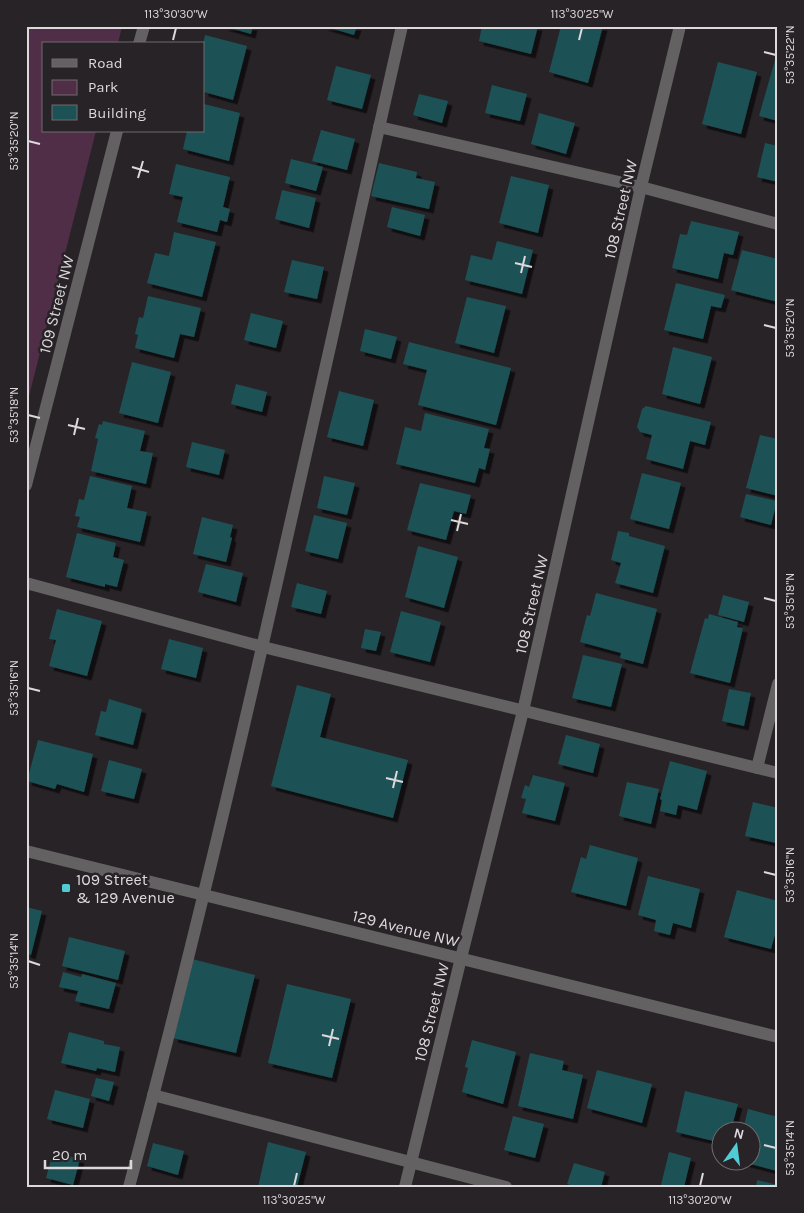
<svg xmlns="http://www.w3.org/2000/svg" width="804" height="1213" font-family="Karla,sans-serif">
<style>
.green{fill:#502e47}
.building{fill:#1c5155;filter:url(#shadow)}
.lines{fill:none;stroke-linecap:round;stroke-linejoin:round}
.service{stroke:#636162;stroke-width:12}
.minor{stroke:#636162;stroke-width:12}
.tertiary{stroke:#636162;stroke-width:12}
.ticks{fill:none;stroke:#dcd8db;stroke-width:2}
.poi-dot{fill:#51ccd5;stroke:#282327;stroke-width:2}
.labels{text-anchor:middle;stroke-width:5;stroke-linejoin:round;paint-order:stroke}
.street-label{font-size:16px;fill:#dcd8db;stroke:#282327}
.poi-label{font-size:16px;fill:#dcd8db;stroke:#282327;text-anchor:start}
.neatline{fill:none;stroke:#dcd8db;stroke-width:2}
.ticks-label{font-size:12px;text-anchor:middle;fill:#dcd8db}
</style>
<defs>
<filter id="shadow"><feDropShadow dx="4.5" dy="4.5" stdDeviation="0" flood-color="#0009"/></filter>
</defs>
<rect width="100%" height="100%" fill="#282327"/>
<path class="green" d="M26 26H122L118 44H44V131H96L26 408Z"/>
<g class="building">
<path d="M223 26H253L251 34Z"/>
<path d="M323 26H357L354 35Z"/>
<path d="M482 26H538L531 54 479 41Z"/>
<path d="M561 26H603L588 83 549 72Z"/>
<path d="M205 35 247 46 233 100 204 92 203 44Z"/>
<path d="M775 60 778 61V121L759 116Z"/>
<path d="M718 62 757 72 741 134 702 124Z"/>
<path d="M336 66 371 75 362 109 327 100Z"/>
<path d="M492 85 527 94 520 121 485 113Z"/>
<path d="M419 94 448 101 442 123 413 115Z"/>
<path d="M204 104 240 113 229 161 183 149 187 131H204Z"/>
<path d="M539 113 575 123 566 154 531 144Z"/>
<path d="M321 130 355 139 347 170 312 161Z"/>
<path d="M765 143 778 146V182L757 177Z"/>
<path d="M291 159 323 167 316 191 285 183Z"/>
<path d="M379 163 417 172 416 178 435 182 429 209 371 196Z"/>
<path d="M176 164 230 177 223 207 230 209 227 222 220 220 217 232 177 222 183 197 169 194Z"/>
<path d="M511 176 549 185 538 233 499 223Z"/>
<path d="M282 190 316 198 309 228 275 219Z"/>
<path d="M392 207 425 215 420 236 387 227Z"/>
<path d="M691 221 739 232 733 255 724 253 718 279 672 268 680 234 687 235Z"/>
<path d="M174 232 216 242 202 297 147 283 155 253 169 256Z"/>
<path d="M497 241 533 250 522 294 465 280 471 255 492 260Z"/>
<path d="M742 250 778 259V271L775 280 778 281V302L731 290Z"/>
<path d="M292 260 324 267 317 299 284 292Z"/>
<path d="M676 283 725 295 721 308 711 306 703 339 664 330Z"/>
<path d="M148 296 201 308 194 337 180 334 174 358 135 348 138 335 135 334 139 317 143 318Z"/>
<path d="M467 297 506 306 494 353 455 343Z"/>
<path d="M251 313 283 321 276 348 244 340Z"/>
<path d="M365 329 397 337 391 359 360 351Z"/>
<path d="M409 342 511 368 496 425 418 405 427 370 403 364Z"/>
<path d="M673 347 712 357 700 404 662 394Z"/>
<path d="M132 362 171 372 158 423 119 413Z"/>
<path d="M236 384 267 392 262 412 231 404Z"/>
<path d="M339 391 374 400 363 446 327 437Z"/>
<path d="M646 406 711 422 705 445 690 441 683 469 646 459 652 435 640 432 637 427 642 409Z"/>
<path d="M425 413 489 429 484 448 490 449 485 470 479 468 475 483 396 464 405 427 421 431Z"/>
<path d="M103 421 145 431 140 451 153 453 146 484 91 471 98 439 95 438 99 424 102 425Z"/>
<path d="M760 435 778 439V496L746 488Z"/>
<path d="M192 442 225 450 219 475 186 467Z"/>
<path d="M642 473 681 483 669 529 630 519Z"/>
<path d="M90 476 132 486 127 508 147 512 140 542 77 527 80 517 75 516 79 499 84 500Z"/>
<path d="M324 476 355 483 347 515 317 508Z"/>
<path d="M420 483 471 495 466 514 454 511 446 540 407 530Z"/>
<path d="M746 494 777 501 771 525 740 517Z"/>
<path d="M314 515 347 523 338 559 305 551Z"/>
<path d="M202 517 233 525 230 537 232 538 226 562 193 554Z"/>
<path d="M618 531 629 533V536L665 546 653 593 615 583 621 563 611 560Z"/>
<path d="M77 533 116 543 113 557 124 560 117 587 105 584V587L66 577Z"/>
<path d="M418 546 458 557 444 608 405 597Z"/>
<path d="M206 564 243 573 236 602 198 592Z"/>
<path d="M297 583 327 591 321 614 291 607Z"/>
<path d="M596 593 657 609 643 664 620 658 621 653 580 642 587 615 590 616Z"/>
<path d="M723 595 749 602 744 622 718 615Z"/>
<path d="M57 609 102 621 87 676 49 666 56 640 49 639Z"/>
<path d="M401 611 441 622 430 662 390 652Z"/>
<path d="M709 614 738 622 737 627 743 628 730 683 690 673 705 618 708 619Z"/>
<path d="M365 629 381 632 376 651 361 648Z"/>
<path d="M169 639 203 648 196 678 161 669Z"/>
<path d="M583 655 622 664 611 707 572 698Z"/>
<path d="M297 685 331 694 320 737 408 760 393 818 271 786Z"/>
<path d="M729 689 751 693 744 726 722 721Z"/>
<path d="M109 699 142 709 133 745 95 735 101 711 106 712Z"/>
<path d="M566 735 600 744 593 773 558 764Z"/>
<path d="M38 740 93 754 84 792 57 784 55 789 27 781Z"/>
<path d="M109 760 142 769 134 799 101 791Z"/>
<path d="M670 761 707 771 697 810 678 805 676 815 660 811 662 800 660 799Z"/>
<path d="M533 775 565 783 555 821 522 813 526 799 521 798 525 785 529 787Z"/>
<path d="M627 782 659 789 651 824 619 816Z"/>
<path d="M753 802 778 808V837L776 843 745 836Z"/>
<path d="M590 845 638 858 626 906 571 892 581 857 586 859Z"/>
<path d="M648 876 700 889 691 928 673 923 670 935 654 931 656 920 638 915Z"/>
<path d="M737 890 778 901V924L771 949 724 937Z"/>
<path d="M26 907 42 911 31 955 26 953Z"/>
<path d="M69 937 125 951 118 980 62 966Z"/>
<path d="M192 959 255 975 236 1053 173 1038Z"/>
<path d="M63 972 81 977 82 974 116 983 109 1009 75 1001 78 991 59 987Z"/>
<path d="M287 984 351 999 332 1078 268 1063Z"/>
<path d="M69 1032 104 1041V1044L120 1047 115 1072 97 1068 96 1071 61 1063Z"/>
<path d="M472 1040 516 1052 503 1104 462 1092 468 1068 465 1067Z"/>
<path d="M530 1053 564 1061 562 1070 583 1075 573 1119 518 1106Z"/>
<path d="M597 1070 652 1084 642 1123 587 1108Z"/>
<path d="M96 1078 114 1082 109 1101 91 1096Z"/>
<path d="M55 1090 90 1099 83 1128 47 1119Z"/>
<path d="M685 1091 738 1104 731 1130H722V1143L676 1132Z"/>
<path d="M748 1109 778 1117 777 1171 739 1161 752 1160V1130H743Z"/>
<path d="M513 1116 544 1124 535 1158 504 1150Z"/>
<path d="M268 1142 306 1152 297 1187H258Z"/>
<path d="M153 1143 184 1151 178 1175 147 1166Z"/>
<path d="M53 1152 80 1159 73 1185 46 1178Z"/>
<path d="M669 1152 691 1158 684 1187H666L661 1185Z"/>
<path d="M574 1163 605 1172 601 1187H577L567 1184Z"/>
<path d="M757 1180 778 1185V1187H756Z"/>
</g>
<g class="lines">
<g class="service">
<path d="M379 127 641 187 778 224"/>
<path d="M26 583 263 647 778 773"/>
<path d="M757 768 778 684"/>
<path d="M153 1095 506 1187"/>
<path d="M129 1187C232 803 314 414 402 26"/>
</g>
<g class="minor">
<path d="M139 44 144 26"/>
<path d="M26 485 117 131"/>
<path d="M405 1187 461 958 523 711 641 187 680 26"/>
</g>
<path class="tertiary" d="M26 851 778 1037"/>
</g>
<path class="ticks" d="M173 40 176 28M579 40 582 28M764 52 776 55M28 141 40 144M132 167 149 172M138 178 143 161M515 263 532 267M521 273 525 256M764 325 776 328M28 415 40 418M68 425 85 429M74 435 78 418M451 520 468 524M457 531 461 514M764 598 776 601M28 688 40 691M386 778 403 782M393 788 397 771M764 872 776 875M28 961 40 965M322 1035 339 1039M329 1046 333 1029M764 1145 776 1148M294 1186 297 1173M700 1186 703 1173"/>
<rect class="poi-dot" x="61" y="883" width="10" height="10" rx="2.5"/>
<g class="labels">
<g class="street-label">
<text transform="translate(620 209) rotate(-77)" y="6">108 Street NW</text>
<text transform="translate(56 304) rotate(-76)" y="6">109 Street NW</text>
<text transform="translate(531 604) rotate(-77)" y="6">108 Street NW</text>
<text transform="translate(406 928) rotate(14)" y="6">129 Avenue NW</text>
<text transform="translate(431 1012) rotate(-76)" y="6">108 Street NW</text>
</g>
<g class="poi-label">
<text x="76" y="885">109 Street<tspan x="76" dy="18">&amp; 129 Avenue</tspan></text>
</g>
</g>
<rect width="804" height="1213" fill="none" stroke="#282327" stroke-width="55"/>
<rect x="42" y="42" width="162" height="90" fill="#282327" stroke="#706b6f"/>
<rect x="52" y="59" width="25" height="8" fill="#636162" stroke="#706b6f"/>
<text x="88" y="68" font-size="15" fill="#dcd8db">Road</text>
<rect x="52" y="80" width="25" height="15" fill="#502e47" stroke="#706b6f"/>
<text x="88" y="92" font-size="15" fill="#dcd8db">Park</text>
<rect x="52" y="105" width="25" height="15" fill="#1c5155" stroke="#706b6f"/>
<text x="88" y="118" font-size="15" fill="#dcd8db">Building</text>
<g transform="translate(736 1146) rotate(14)"><circle r="24" fill="#282327" stroke="#706b6f"/>
<path d="M0-4L9 19L0 12L-9 19Z" fill="#51ccd5"/>
<text y="-8" font-size="14" font-weight="bold" text-anchor="middle" fill="#dcd8db">N</text>
</g>
<path d="M45 1160v8h86v-8" fill="none" stroke="#dcd8db" stroke-width="2.5"/>
<text x="52" y="1160" font-size="15" fill="#dcd8db" stroke="#282327" stroke-width="4" paint-order="stroke">20 m</text>
<rect x="28" y="28" width="748" height="1158" class="neatline"/>
<g class="ticks-label">
<text x="176" y="18">113°30'30"W</text>
<text x="582" y="18">113°30'25"W</text>
<text transform="translate(790 55) rotate(-90)" y="4">53°35'22"N</text>
<text transform="translate(14 141) rotate(-90)" y="4">53°35'20"N</text>
<text transform="translate(790 328) rotate(-90)" y="4">53°35'20"N</text>
<text transform="translate(14 415) rotate(-90)" y="4">53°35'18"N</text>
<text transform="translate(790 601) rotate(-90)" y="4">53°35'18"N</text>
<text transform="translate(14 688) rotate(-90)" y="4">53°35'16"N</text>
<text transform="translate(790 875) rotate(-90)" y="4">53°35'16"N</text>
<text transform="translate(14 961) rotate(-90)" y="4">53°35'14"N</text>
<text transform="translate(790 1148) rotate(-90)" y="4">53°35'14"N</text>
<text x="294" y="1204">113°30'25"W</text>
<text x="700" y="1204">113°30'20"W</text>
</g>
</svg>
